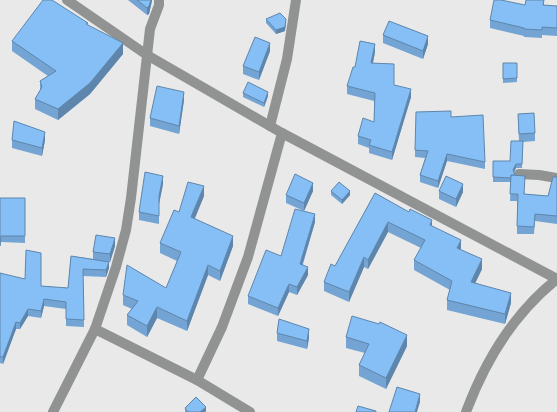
<svg xmlns="http://www.w3.org/2000/svg" width="557" height="412" font-family="Signika,sans-serif">
<style>
.lines{fill:none;stroke-linecap:round;stroke-linejoin:round}
.street{stroke:#919292;stroke-width:10}
.wall{fill:#73a4d3}
.shaded-wall{fill:#5e86ac}
.building{fill:#86bff5;stroke:#5e86ac}
</style>
<rect width="100%" height="100%" fill="#e9e9ea"/>
<g class="lines">
<g class="street">
<path d="M67 0 147 55 282 133 557 279"/>
<path d="M270 126 287 59 296 0"/>
<path d="M519 174 539 175 557 178"/>
<path d="M95 329 197 380 250 412"/>
<path d="M197 380 222 327 248 257 282 133"/>
<path d="M53 412 95 329 116 267 126 230 131 198 150 29 159 5V0"/>
<path d="M466 412C485 361 513 314 557 279"/>
</g>
</g>
<g class="wall">
<path d="M128 0H152L149 14 147 15Z"/>
<path d="M526 0H544V5L557 6V36L542 35V38L524 37V36L490 28V20L525 5Z"/>
<path d="M266 19 286 23 285 31 276 34 266 23Z"/>
<path d="M88 25 123 54 90 94 58 120 35 109V99L40 90V81L48 76 12 51V41Z"/>
<path d="M383 35 428 44 423 59 383 43Z"/>
<path d="M270 51 259 80 243 74V66Z"/>
<path d="M375 52 373 63 394 85 411 97 392 160 369 153V148L358 144V136L374 122V101L347 94V86L355 67Z"/>
<path d="M503 63H517V82L503 83Z"/>
<path d="M243 93 268 96 264 107 243 97Z"/>
<path d="M184 100 179 134 150 126V118Z"/>
<path d="M518 114 535 133V141L523 142 522 168H516L514 172 525 194 548 196 557 177V224L535 221 534 234H517V201H510L511 182H493V161H510L519 141Z"/>
<path d="M451 117 485 162V169L447 161 438 188 420 182V175L425 158 415 157V150Z"/>
<path d="M12 140H45L42 156 12 148Z"/>
<path d="M163 184 159 204V224L139 220V212Z"/>
<path d="M313 191 304 211 286 203V195Z"/>
<path d="M331 191 350 195 342 204 331 195Z"/>
<path d="M439 191 463 192 456 207 439 199Z"/>
<path d="M375 193 432 226 461 250 482 269 475 283 511 303 505 324 447 310V300L450 290 414 270V260L421 248 388 232 368 269 364 267 349 302 324 291V282L335 266Z"/>
<path d="M204 196 194 219 233 246 220 281 208 275 187 331 157 318 147 337 127 325V315L132 309 123 305V295L166 288 177 261 160 253V243L179 212Z"/>
<path d="M0 198H25V243L1 242Z"/>
<path d="M315 222 303 264 308 275 297 295 289 292 278 316 248 304V296L281 256Z"/>
<path d="M115 246 110 262H109V268L106 277 83 276 84 327 66 326V309L44 306 41 318 28 316 20 329H16L3 364 0 363V273L41 286 68 288 71 256 93 259V252Z"/>
<path d="M277 333 309 338 307 349 277 341Z"/>
<path d="M346 337 407 346 386 389 359 376V365L365 353 346 348Z"/>
<path d="M185 408 206 411 205 412H185Z"/>
</g>
<g class="shaded-wall">
<path d="M151 0H152V1L149 14 147 15V8Z"/>
<path d="M286 19 285 31 276 34V30Z"/>
<path d="M428 36V44L423 59V51Z"/>
<path d="M123 43V54L90 94 58 120V109Z"/>
<path d="M270 43V51L259 80V72Z"/>
<path d="M375 44V52L371 71V63Z"/>
<path d="M411 89V97L392 160V152Z"/>
<path d="M184 92V100L179 134V126Z"/>
<path d="M268 92V96L264 107V103Z"/>
<path d="M45 132V140L42 156V148Z"/>
<path d="M447 154V161L438 188V181Z"/>
<path d="M516 164V168L513 174V170Z"/>
<path d="M163 176V184L159 204V224V196Z"/>
<path d="M313 183V191L304 211V203Z"/>
<path d="M463 184V192L456 207V199Z"/>
<path d="M204 186V196L191 228V217Z"/>
<path d="M350 191V195L342 204V200Z"/>
<path d="M315 214V222L300 272V264Z"/>
<path d="M432 220V230L430 225Z"/>
<path d="M388 222V232L368 269V260Z"/>
<path d="M233 236V246L220 281V271Z"/>
<path d="M115 238V246L110 262V254Z"/>
<path d="M461 240V250L457 248Z"/>
<path d="M364 257V267L349 302V292Z"/>
<path d="M482 259V269L471 292V282Z"/>
<path d="M109 262V268L106 277V270Z"/>
<path d="M208 265V275L187 331V321Z"/>
<path d="M308 267V275L297 295V287Z"/>
<path d="M289 284V292L278 316V308Z"/>
<path d="M511 293V303L505 324V314Z"/>
<path d="M44 299V306L41 318V311Z"/>
<path d="M157 307V318L147 337V326Z"/>
<path d="M28 309V316L20 329V323Z"/>
<path d="M16 322V329L3 364V357Z"/>
<path d="M309 329V338L307 349V341Z"/>
<path d="M407 335V346L386 389V378Z"/>
<path d="M420 394V402L417 412H415Z"/>
<path d="M206 407V411L205 412H200Z"/>
</g>
<g class="building">
<path d="M43 0H52L88 23 86 24 123 43 90 83 58 109 35 99 42 87 40 81 56 71 12 41Z"/>
<path d="M137 0H151L149 6 147 8Z"/>
<path d="M494 0H501L525 5 526 0H544L543 5 557 6V28L542 27V30L524 29V28L490 20Z"/>
<path d="M280 13 286 19 285 27 276 30 266 19Z"/>
<path d="M389 21 428 36 423 51 383 35Z"/>
<path d="M255 37 270 43 259 72 243 66Z"/>
<path d="M360 41 375 44 371 63 394 64V85L411 89 392 152 369 145 371 140 358 136 363 118 374 122 375 93 347 86 353 67H355Z"/>
<path d="M503 63H517V78L503 79Z"/>
<path d="M248 82 268 92 264 103 243 93Z"/>
<path d="M157 86 184 92 179 126 150 118Z"/>
<path d="M451 111V117L483 115 485 162 447 154 438 181 420 175 428 151 415 150 416 112Z"/>
<path d="M534 113 535 133 519 134 518 114Z"/>
<path d="M14 121 45 132 42 148 12 140Z"/>
<path d="M511 141H523L522 164H516L513 170 515 175H511V178L493 177V161H510Z"/>
<path d="M145 172 163 176 159 196V216L139 212Z"/>
<path d="M295 174 313 183 304 203 286 195Z"/>
<path d="M511 175 525 176 524 194 548 196 553 177H557V216L535 214 534 227 517 226 518 194H510Z"/>
<path d="M446 176 463 184 456 199 439 191Z"/>
<path d="M188 182 204 186 191 217 233 236 220 271 208 265 187 321 157 307 147 326 127 315 138 301 123 295 127 265 166 288 181 252 160 243 174 210 179 212Z"/>
<path d="M339 182 350 191 342 200 331 191Z"/>
<path d="M375 193 409 212 410 209 432 220 430 225 461 240 457 248 482 259 471 282 511 293 505 314 447 300 452 281 414 260 425 240 388 222 368 260 364 257 349 292 324 282 331 264 335 266Z"/>
<path d="M0 198H25V236H1L0 246Z"/>
<path d="M295 209 315 214 300 264 308 267 297 287 289 284 278 308 248 296 266 250 281 256Z"/>
<path d="M96 235 115 238 110 254 93 252Z"/>
<path d="M26 250 41 253V286L68 288 71 256 109 262 106 270 83 269 84 320 66 319V302L44 299 41 311 28 309 20 323 16 322 3 357H0V273L25 279Z"/>
<path d="M352 316 379 324 380 322 407 335 386 378 359 365 369 344 346 337Z"/>
<path d="M279 319 309 329 307 341 277 333Z"/>
<path d="M397 387 420 394 415 412H389Z"/>
<path d="M196 397 206 407 200 412H188L185 408Z"/>
<path d="M358 406 376 411V412H356Z"/>
</g>
</svg>
